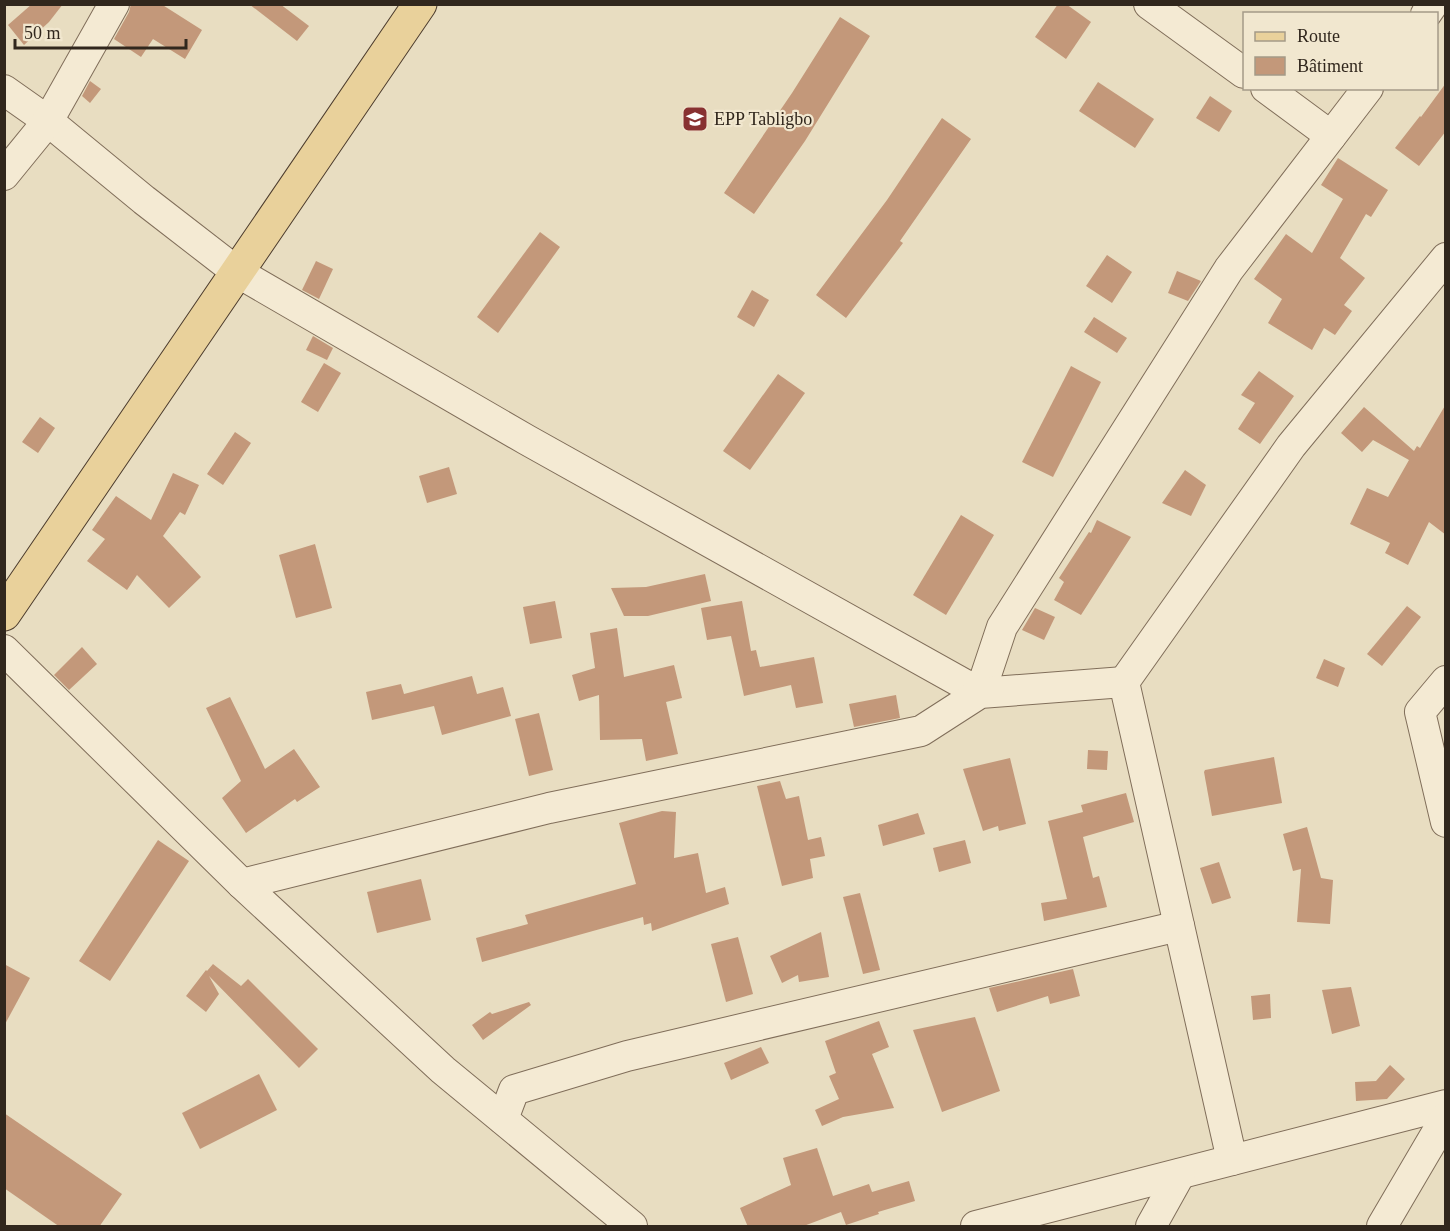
<svg xmlns="http://www.w3.org/2000/svg" width="1450" height="1231" font-family="Georgia,serif">
<style>
.building{fill:#c3987a}
.lines{fill:none;stroke-linecap:round;stroke-linejoin:round}
.minor-casing{stroke:#806e5a;stroke-width:32}
.major-casing{stroke:#4e3d2e;stroke-width:35}
.minor{stroke:#f4ead3;stroke-width:30}
.major{stroke:#e9d19b;stroke-width:33}
.labels{text-anchor:middle;stroke-width:4.5;stroke-linejoin:round;paint-order:stroke}
.poi-label{font-size:18px;fill:#31271d;stroke:#f1e7cf;text-anchor:start}
</style>
<rect width="100%" height="100%" fill="#e8ddc1"/>
<g class="building">
<path d="M32 4H63L49 22 24 45 8 25Z"/>
<path d="M131 4H161L202 30 185 59 153 39 141 57 114 39 129 12Z"/>
<path d="M249 4H280L309 26 297 41Z"/>
<path d="M1058 4H1066L1091 22 1066 59 1035 37Z"/>
<path d="M840 17 870 36 805 141 754 214 724 193 792 93Z"/>
<path d="M90 81 101 89 90 103 82 96Z"/>
<path d="M1098 82 1154 119 1135 148 1079 111Z"/>
<path d="M1446 83V131L1419 166 1395 148 1420 116 1421 117Z"/>
<path d="M1210 96 1232 111 1219 132 1196 118Z"/>
<path d="M942 118 971 139 900 241 903 243 846 318 816 295 887 200Z"/>
<path d="M1338 158 1388 190 1371 217 1366 214 1340 258 1365 278 1344 305 1352 311 1335 335 1324 328 1312 350 1268 323 1282 299 1254 279 1286 234 1312 253 1343 199 1321 185Z"/>
<path d="M540 232 560 247 498 333 477 317Z"/>
<path d="M1107 255 1132 272 1112 303 1086 286Z"/>
<path d="M316 261 333 269 319 299 302 290Z"/>
<path d="M1177 271 1201 281 1188 301 1168 293Z"/>
<path d="M752 290 769 300 754 327 737 317Z"/>
<path d="M1094 317 1127 338 1117 353 1084 332Z"/>
<path d="M313 336 333 348 327 360 306 350Z"/>
<path d="M324 363 341 373 318 412 301 402Z"/>
<path d="M1071 366 1101 382 1053 477 1022 462Z"/>
<path d="M1259 371 1294 396 1260 444 1238 429 1255 403 1241 395Z"/>
<path d="M778 374 805 393 750 470 723 451Z"/>
<path d="M1446 404V535L1429 522 1408 565 1385 553 1390 543 1350 524 1367 488 1388 497 1409 460 1373 440 1362 452 1341 433 1364 407 1414 451 1417 446 1420 448Z"/>
<path d="M40 417 55 428 38 453 22 442Z"/>
<path d="M235 432 251 443 223 485 207 474Z"/>
<path d="M449 467 457 494 427 503 419 476Z"/>
<path d="M1185 470 1206 485 1191 516 1162 503Z"/>
<path d="M173 473 199 485 185 515 180 512 163 536 201 577 169 608 137 575 127 590 87 561 105 539 92 530 116 496 151 520Z"/>
<path d="M961 515 994 535 946 615 913 595Z"/>
<path d="M1097 520 1131 537 1081 615 1054 600 1064 582 1059 578 1089 532 1091 533Z"/>
<path d="M315 544 332 608 296 618 279 555Z"/>
<path d="M705 574 711 601 648 616H624L611 588 646 587Z"/>
<path d="M555 601 562 638 530 644 523 607Z"/>
<path d="M742 601 751 651 756 650 760 667 814 657 823 703 796 708 791 685 744 696 731 636 707 640 701 608Z"/>
<path d="M1407 606 1421 617 1382 666 1367 654Z"/>
<path d="M1035 608 1055 617 1044 640 1022 630Z"/>
<path d="M617 628 624 677 674 665 682 698 666 702 678 754 646 761 642 739 600 740 599 695 579 701 572 675 595 668 590 633Z"/>
<path d="M82 647 97 664 69 690 54 675Z"/>
<path d="M1324 659 1345 668 1338 687 1316 678Z"/>
<path d="M472 676 477 694 503 687 511 716 442 735 434 706 372 720 366 692 401 684 404 694Z"/>
<path d="M896 695 900 718 854 727 849 704Z"/>
<path d="M230 697 265 769 294 749 320 787 297 802 295 799 246 833 222 798 241 781 206 708Z"/>
<path d="M539 713 553 770 529 776 515 719Z"/>
<path d="M1088 750 1108 751 1107 770 1087 769Z"/>
<path d="M1274 757 1282 803 1212 816 1204 772 1205 770Z"/>
<path d="M1010 758 1026 824 999 831 998 826 983 831 963 769Z"/>
<path d="M780 781 786 799 799 796 808 840 821 837 825 856 810 859 813 878 782 886 757 786Z"/>
<path d="M1126 793 1134 822 1083 837 1093 878 1099 876 1107 907 1044 921 1041 903 1067 899 1048 821 1083 812 1081 805Z"/>
<path d="M662 811 676 812 674 858 698 853 706 893 725 887 729 904 652 931 651 923 644 925 643 917 482 962 476 938 528 924 525 915 636 884 619 823Z"/>
<path d="M918 813 925 834 883 846 878 825Z"/>
<path d="M1307 827 1321 878 1333 880 1330 924 1297 922 1301 869 1293 871 1283 834Z"/>
<path d="M158 840 189 861 110 981 79 961Z"/>
<path d="M965 840 971 863 939 872 933 848Z"/>
<path d="M1219 862 1231 898 1212 904 1200 868Z"/>
<path d="M421 879 431 920 377 933 367 892Z"/>
<path d="M860 893 880 970 863 974 843 897Z"/>
<path d="M821 932 829 977 799 982 798 975 782 983 770 956Z"/>
<path d="M738 937 753 994 726 1002 711 944Z"/>
<path d="M4 964 30 978 4 1026Z"/>
<path d="M213 964 241 986 248 979 318 1049 299 1068 209 976 219 994 206 1012 186 996 206 970 207 971Z"/>
<path d="M1073 969 1080 996 1050 1004 1048 996 997 1012 989 988Z"/>
<path d="M1351 987 1360 1026 1332 1034 1322 990Z"/>
<path d="M1270 994 1271 1018 1253 1020 1251 996Z"/>
<path d="M529 1002 531 1005 483 1040 472 1025 490 1012 492 1014Z"/>
<path d="M975 1017 1000 1091 942 1112 913 1030Z"/>
<path d="M879 1021 889 1047 872 1054 894 1108 843 1117 822 1126 815 1110 839 1099 829 1076 836 1073 825 1041Z"/>
<path d="M761 1047 769 1063 731 1080 724 1063Z"/>
<path d="M1390 1065 1405 1079 1387 1099 1356 1101 1355 1082 1376 1081Z"/>
<path d="M259 1074 277 1110 200 1149 182 1113Z"/>
<path d="M4 1113 122 1194 99 1227H60L4 1188Z"/>
<path d="M817 1148 833 1196 869 1184 872 1192 909 1181 915 1201 878 1212 879 1214 846 1225 841 1212 801 1227H748L740 1208 791 1185 783 1158Z"/>
</g>
<g class="lines">
<g class="minor-casing">
<g id="minor">
<path d="M1149 4 1244 73"/>
<path d="M1426 14 1433 4"/>
<path d="M1266 88 1331 136"/>
<path d="M4 90 48 121 144 200 237 272 527 440 980 693 1002 627 1229 269 1368 88"/>
<path d="M4 175 48 121 114 4"/>
<path d="M4 650 242 884 443 1070 632 1226"/>
<path d="M1446 681 1420 712 1446 822"/>
<path d="M242 884 549 808 921 731 980 693 1124 682"/>
<path d="M503 1119 514 1090 627 1056 1179 926"/>
<path d="M1232 1160 1124 682 1291 446 1446 258"/>
<path d="M976 1226 1446 1105"/>
<path d="M1151 1226 1180 1174"/>
<path d="M1382 1226 1446 1117"/>
</g>
</g>
<g class="major-casing">
<path id="major" d="M4 614 420 4"/>
</g>
<use href="#minor" class="minor"/>
<use href="#major" class="major"/>
</g>
<defs>
<g id="school-square" transform="scale(1.35)"><rect x="-9" y="-9" width="18" height="18" rx="4" fill="#883131" stroke="#f1e7cf"/><path d="M0-5L7-2L0 1L-7-2ZM-4 1L0 2.5L4 1V4Q0 6-4 4Z" fill="#fff"/></g>
</defs>
<g fill-rule="evenodd">
<use href="#school-square" x="695" y="119"/>
</g>
<g class="labels">
<g class="poi-label">
<text x="714" y="125">EPP Tabligbo</text>
</g>
</g>
<rect width="1450" height="1231" fill="none" stroke="#31271d" stroke-width="12"/>
<rect x="1243" y="12" width="195" height="78" fill="#f1e7cf" stroke="#a49a88" stroke-width="1.5"/>
<rect x="1255" y="32" width="30" height="9" fill="#e9d19b" stroke="#a49a88" stroke-width="1.5"/>
<text x="1297" y="42" font-size="18" fill="#31271d">Route</text>
<rect x="1255" y="57" width="30" height="18" fill="#c3987a" stroke="#a49a88" stroke-width="1.5"/>
<text x="1297" y="72" font-size="18" fill="#31271d">Bâtiment</text>
<path d="M15 39v9h171v-9" fill="none" stroke="#31271d" stroke-width="3"/>
<text x="24" y="39" font-size="18" fill="#31271d" stroke="#f1e7cf" stroke-width="4.5" paint-order="stroke">50 m</text>
</svg>
